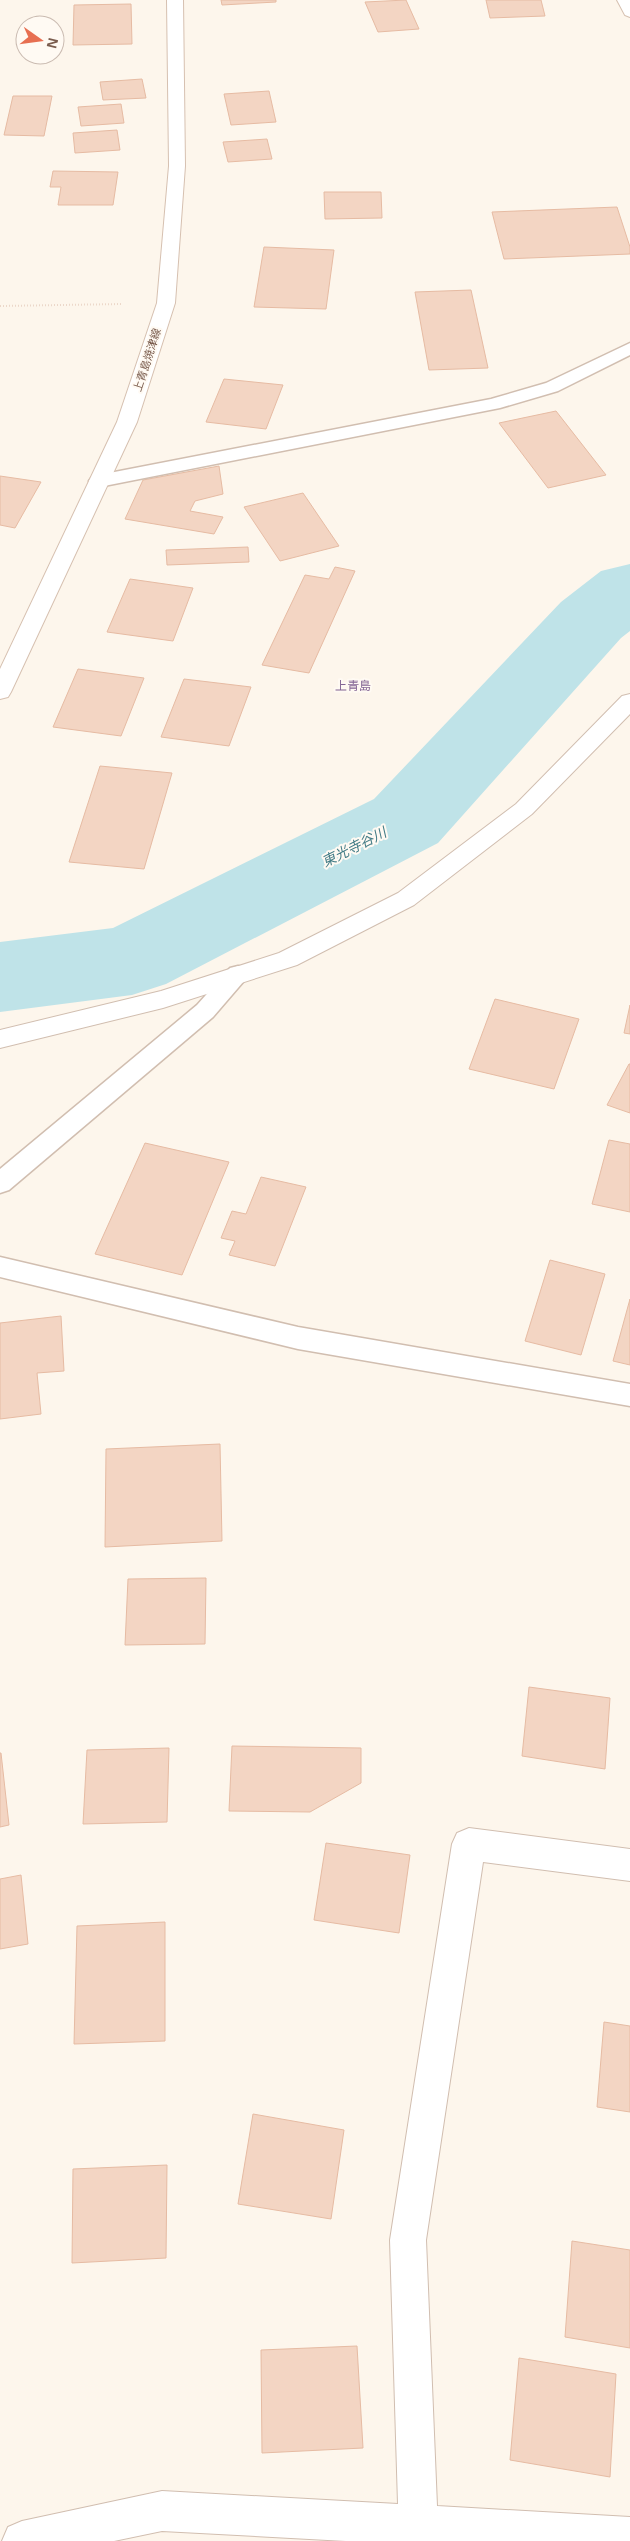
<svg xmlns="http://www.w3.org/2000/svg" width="630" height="2541" font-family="Helvetica,'Noto Sans JP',sans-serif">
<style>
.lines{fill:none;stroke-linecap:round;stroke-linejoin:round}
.river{fill:#bfe3e8;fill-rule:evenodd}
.building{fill:#f3d5c3;stroke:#e6bba3}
.lane-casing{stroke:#d1beb0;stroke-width:3}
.street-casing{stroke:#d1beb0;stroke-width:2}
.secondary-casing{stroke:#d6c0b0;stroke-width:2}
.path{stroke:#d9b8a5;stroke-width:2;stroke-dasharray:0.5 2.5;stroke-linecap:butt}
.lane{fill:#fff;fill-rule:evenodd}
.street{fill:#fff;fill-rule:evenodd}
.secondary{fill:#fff;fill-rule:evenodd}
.labels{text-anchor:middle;stroke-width:4;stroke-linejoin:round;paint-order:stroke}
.far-street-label{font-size:11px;fill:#7a5c4d;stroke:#fffaf3}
.far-quarter-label{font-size:12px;fill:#846695;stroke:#fffaf3}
.water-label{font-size:14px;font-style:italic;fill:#437c86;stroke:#fffaf3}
</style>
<rect width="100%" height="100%" fill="#fdf6ec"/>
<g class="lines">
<path class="river" d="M630 564V631L621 638 438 843 166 984 132 995 0 1012V942L113 928 374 799 561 602 601 571Z"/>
</g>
<g class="building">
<path d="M221 0H276V2L222 5Z"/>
<path d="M406 0 419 29 378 32 365 2Z"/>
<path d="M486 0H541L545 16 490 18Z"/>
<path d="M131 4 132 44 73 45 74 5Z"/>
<path d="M142 79 146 98 103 100 100 82Z"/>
<path d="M269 91 276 122 231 125 224 94Z"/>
<path d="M13 96H52L44 136 4 135Z"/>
<path d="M121 104 124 123 81 126 78 107Z"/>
<path d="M117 130 120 150 75 153 73 133Z"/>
<path d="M267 139 272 159 228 162 223 142Z"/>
<path d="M53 171 118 172 113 205H58L61 187H50Z"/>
<path d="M324 192H381L382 218 325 219Z"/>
<path d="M617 207 630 247V254L504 259 492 212Z"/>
<path d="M264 247 334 250 326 309 254 307Z"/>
<path d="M471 290 488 368 429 370 415 292Z"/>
<path d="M224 379 283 385 266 429 206 422Z"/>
<path d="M556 411 606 475 548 488 499 423Z"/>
<path d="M219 466 223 494 195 501 190 511 223 517 214 534 125 519 143 480Z"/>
<path d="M0 476 41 482 15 528 0 525Z"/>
<path d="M303 493 339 546 280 561 244 507Z"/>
<path d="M248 547 249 562 167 565 166 550Z"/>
<path d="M335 567 355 571 309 673 262 665 305 575 329 579Z"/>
<path d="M130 579 193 588 173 641 107 632Z"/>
<path d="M78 669 144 678 121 736 53 727Z"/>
<path d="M184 679 251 687 229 746 161 737Z"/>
<path d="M100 766 172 773 144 869 69 862Z"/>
<path d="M495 999 579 1019 554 1089 469 1069Z"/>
<path d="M630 1005V1034L624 1033Z"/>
<path d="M629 1064H630V1113L607 1105Z"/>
<path d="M609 1140 630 1144V1212L592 1204Z"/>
<path d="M145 1143 229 1162 182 1275 95 1254Z"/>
<path d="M261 1177 306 1187 275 1266 229 1255 235 1241 221 1238 232 1211 246 1214Z"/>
<path d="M550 1260 605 1274 581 1355 525 1341Z"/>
<path d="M630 1299V1365L613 1361Z"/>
<path d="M61 1316 64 1371 37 1373 41 1414 0 1419V1323Z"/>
<path d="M220 1444 222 1541 105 1547 106 1449Z"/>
<path d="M206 1578 205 1644 125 1645 128 1579Z"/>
<path d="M529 1687 610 1698 605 1769 522 1756Z"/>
<path d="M232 1746 361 1748V1783L310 1812 229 1811Z"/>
<path d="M169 1748 167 1822 83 1824 87 1750Z"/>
<path d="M1 1753 9 1825 0 1827V1753Z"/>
<path d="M326 1843 410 1855 399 1933 314 1920Z"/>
<path d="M21 1875 28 1944 0 1949V1879Z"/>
<path d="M165 1922V2041L74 2044 77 1926Z"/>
<path d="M604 2022 630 2026V2112L597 2107Z"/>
<path d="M253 2114 344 2130 331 2219 238 2204Z"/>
<path d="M167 2165 166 2258 72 2263 73 2169Z"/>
<path d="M572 2241 630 2250V2348L565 2337Z"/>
<path d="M357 2346 363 2448 262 2453 261 2350Z"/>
<path d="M519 2358 616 2374 610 2477 510 2460Z"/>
</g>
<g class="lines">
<g class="lane-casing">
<g id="lane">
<path d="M630 343V355L558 391 500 408 99 487 92 485 89 481 92 477 99 475 491 399 546 383Z"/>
<path d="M238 966 246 968 250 974 213 1017 9 1190 0 1193V1169L197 1005 230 968Z"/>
<path d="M0 1257 298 1327 630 1384V1406L298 1349 0 1277Z"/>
</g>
</g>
<g class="street-casing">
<g id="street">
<path d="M630 694V714L532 814 414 905 297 965 163 1008 0 1048V1030L161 991 279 953 398 893 516 804 622 696Z"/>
<path d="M469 1828 630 1849V1881L483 1862 426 2240 437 2506 630 2517V2541H346L162 2531 114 2541H2L8 2527 22 2521 162 2491 398 2504 390 2240 452 1844 457 1833Z"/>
</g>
</g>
<g class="secondary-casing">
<g id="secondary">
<path d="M167 0H183L185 166 175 303 137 422 11 692 8 697 0 699V669L117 422 157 303 169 166Z"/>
<path d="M617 0H630V17L625 15Z"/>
</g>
</g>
<path class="path" d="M0 306 122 304"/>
<use href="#lane" class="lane"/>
<use href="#street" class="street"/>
<use href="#secondary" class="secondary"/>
</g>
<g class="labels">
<g class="far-street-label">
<text transform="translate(147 360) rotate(-72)" y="4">上青島焼津線</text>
</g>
<g class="far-quarter-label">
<text x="353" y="690">上青島</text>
</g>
<g class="water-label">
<text transform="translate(354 847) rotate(-27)" y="5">東光寺谷川</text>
</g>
</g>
<g transform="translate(40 40) rotate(104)"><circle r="24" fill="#fffaf3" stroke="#cabbb1"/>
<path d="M0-4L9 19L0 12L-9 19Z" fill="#e76f51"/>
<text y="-8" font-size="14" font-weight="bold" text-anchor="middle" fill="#7a5c4d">N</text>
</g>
</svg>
